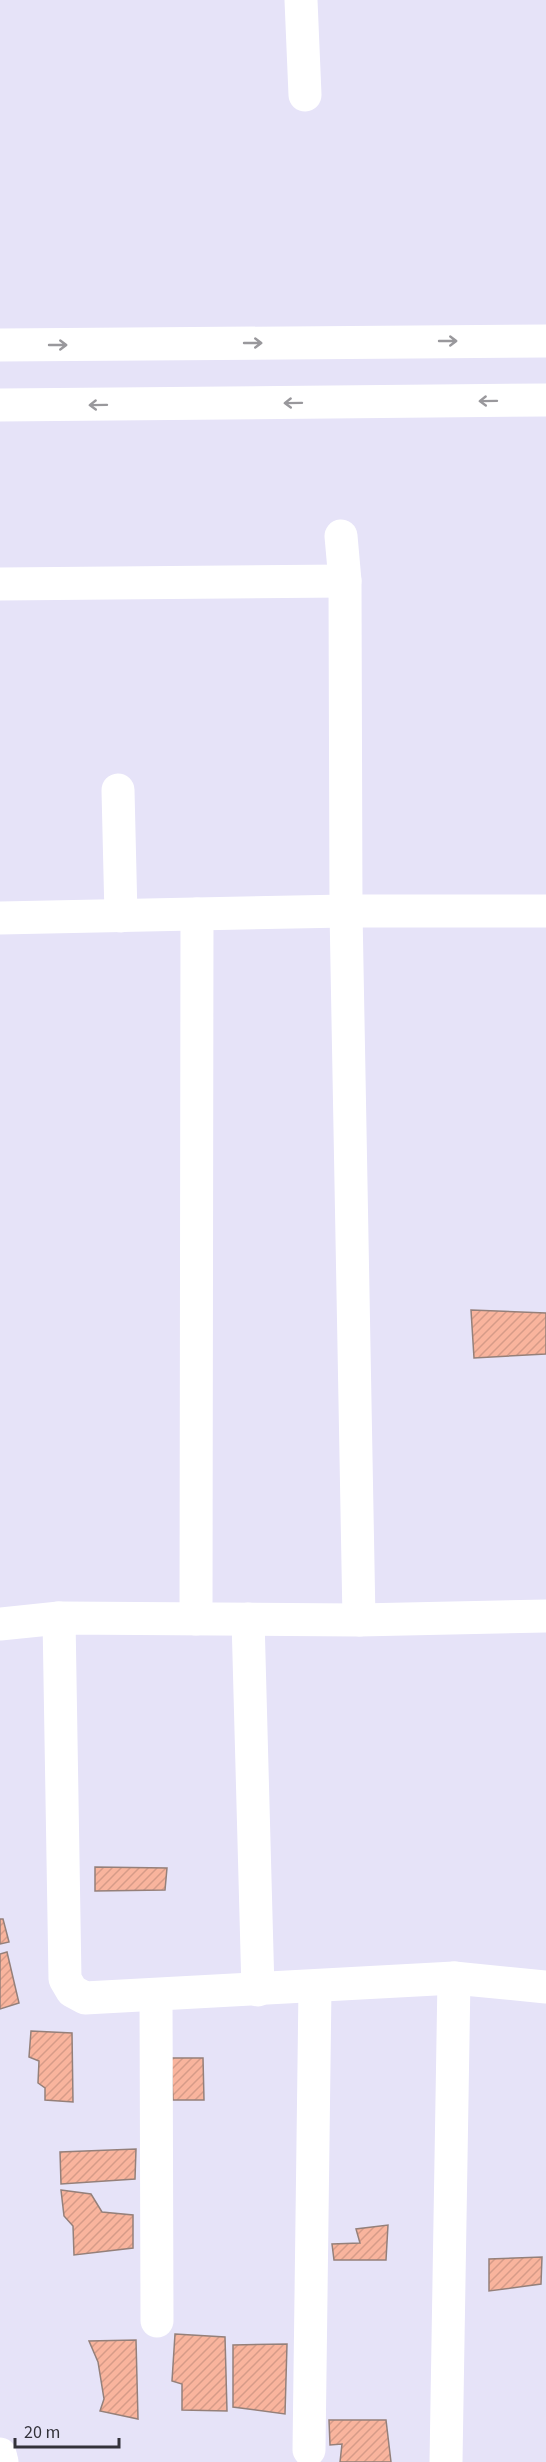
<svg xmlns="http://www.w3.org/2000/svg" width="546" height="2462" font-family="'Source Sans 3',sans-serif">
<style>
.building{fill:url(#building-hatch);stroke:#95807a;stroke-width:1.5}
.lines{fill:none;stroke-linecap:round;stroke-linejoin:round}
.street{stroke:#fff;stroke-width:33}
.oneway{stroke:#99989c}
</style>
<defs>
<pattern id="building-hatch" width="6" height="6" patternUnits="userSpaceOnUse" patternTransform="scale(1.5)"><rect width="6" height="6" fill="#f9b49d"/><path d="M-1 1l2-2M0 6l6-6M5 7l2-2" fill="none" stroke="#d69b88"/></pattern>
</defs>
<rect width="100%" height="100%" fill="#e6e3f8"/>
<g class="building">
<path d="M471 1310 546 1313V1354L474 1358Z"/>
<path d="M95 1867 167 1868 165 1890 95 1891Z"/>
<path d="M0 1919H3L9 1942 0 1944Z"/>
<path d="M7 1952 19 2003 0 2009V1954Z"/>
<path d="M31 2031 72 2033 73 2102 45 2100V2088L38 2083 39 2061 29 2057Z"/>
<path d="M171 2058H203L204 2100H173Z"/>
<path d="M136 2149 135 2179 61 2184 60 2152Z"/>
<path d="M61 2190 91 2194 102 2212 133 2215V2248L74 2255 73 2226 64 2216Z"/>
<path d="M388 2225 386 2260H334L332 2244 360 2243 356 2229Z"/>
<path d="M542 2257 541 2284 489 2291V2259Z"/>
<path d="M175 2334 225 2337 227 2411 182 2410V2384L172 2381Z"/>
<path d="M136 2340 138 2419 100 2411 104 2399 98 2362 89 2341Z"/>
<path d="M287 2344 285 2414 233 2407V2345Z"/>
<path d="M329 2420H386L391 2462H340L342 2444 330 2445Z"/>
</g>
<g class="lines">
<g class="street">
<path d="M301 0 305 95"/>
<path d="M0 345 546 341"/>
<path d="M0 405 546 400"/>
<path d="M341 536 345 581 346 911 359 1620"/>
<path d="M0 584 345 581"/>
<path d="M118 790 121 916"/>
<path d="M0 918 346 911H546"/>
<path d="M59 1618 65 1979 72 1991 85 1998 454 1978 546 1987"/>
<path d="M196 1619 197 914"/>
<path d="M248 1619 258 1990"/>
<path d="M0 1624 59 1618 359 1620 546 1616"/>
<path d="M156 1995 157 2321"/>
<path d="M309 2450 315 1987"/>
<path d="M0 2454 2 2462"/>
<path d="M446 2462 454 1978"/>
</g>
</g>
<defs><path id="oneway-shaft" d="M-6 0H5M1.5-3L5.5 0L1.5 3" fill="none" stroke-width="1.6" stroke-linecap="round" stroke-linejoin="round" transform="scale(1.5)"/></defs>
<g class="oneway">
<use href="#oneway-shaft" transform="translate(448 341)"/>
<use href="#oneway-shaft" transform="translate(253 343)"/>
<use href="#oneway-shaft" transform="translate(58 345)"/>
<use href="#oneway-shaft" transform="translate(488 401) rotate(179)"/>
<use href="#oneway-shaft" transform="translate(293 403) rotate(179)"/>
<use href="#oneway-shaft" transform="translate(98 405) rotate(179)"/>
</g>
<path d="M15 2438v9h104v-9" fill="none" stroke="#33323a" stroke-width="3"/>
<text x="24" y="2438" font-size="18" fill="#33323a" stroke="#e6e3f8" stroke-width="4.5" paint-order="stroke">20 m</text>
</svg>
